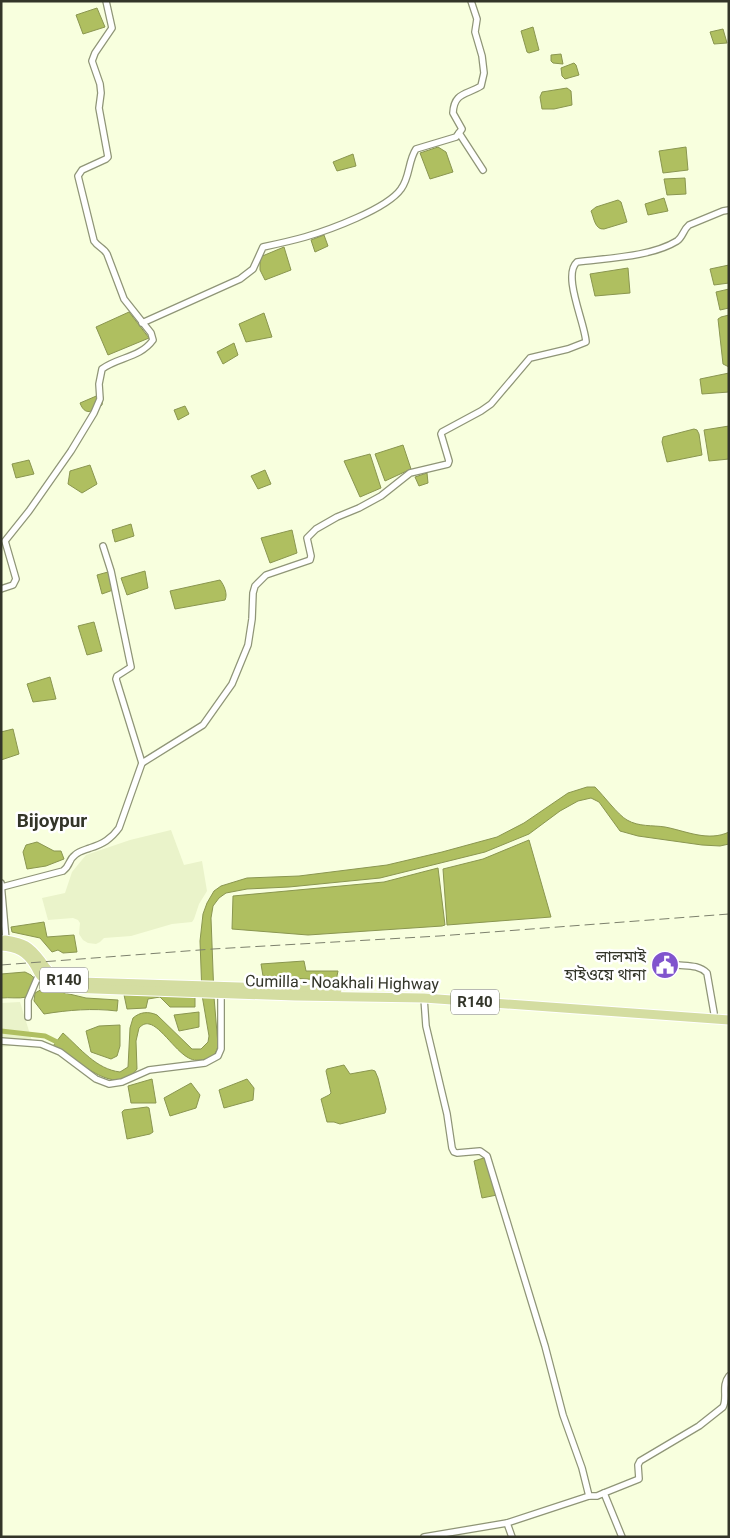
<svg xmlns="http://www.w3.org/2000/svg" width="730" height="1538" font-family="Roboto,'Noto Sans Bengali',sans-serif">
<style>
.built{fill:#eaf3ca}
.water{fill:#afbf60;stroke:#8a9650}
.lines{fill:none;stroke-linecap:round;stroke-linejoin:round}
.canal{stroke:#afbf60;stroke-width:5}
.street-casing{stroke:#8f9577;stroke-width:8}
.primary-casing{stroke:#fff;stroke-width:11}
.street{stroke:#fff;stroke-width:5.5}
.primary{stroke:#d4dda1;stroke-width:9}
.rail{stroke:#7d816d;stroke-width:1;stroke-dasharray:10 5;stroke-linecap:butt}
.labels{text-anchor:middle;stroke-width:5;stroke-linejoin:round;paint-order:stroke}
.shield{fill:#fff;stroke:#707269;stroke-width:1}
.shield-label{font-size:15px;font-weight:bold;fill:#333529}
.poi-label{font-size:16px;fill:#333529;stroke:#fff;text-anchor:end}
.street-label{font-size:16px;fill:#333529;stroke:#fff}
.quarter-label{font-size:19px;font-weight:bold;fill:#333529;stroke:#fff}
</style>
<rect width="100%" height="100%" fill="#f8ffde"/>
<g class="built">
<path d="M171 830 184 865 202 861 207 891 199 904 194 919 192 922 172 924 131 936 104 938 100 942 96 944 88 943 83 940 79 934 80 923 78 920 73 918 48 920 42 898 65 893 72 872 86 855 130 840Z"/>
<path d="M20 1002 33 1044 1 1047V1003Z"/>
</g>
<g class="water">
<path d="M97 8 105 27 83 34 76 15Z"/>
<path d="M533 27 539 50 529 53 527 52 521 31Z"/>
<path d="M723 29 727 43 714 44 710 32Z"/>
<path d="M561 54 563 64 553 63 551 61V55Z"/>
<path d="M574 63 576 65 579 75 565 79 562 76 561 68Z"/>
<path d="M567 88 571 91 572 105 554 109H542L540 97 542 92Z"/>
<path d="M438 147 446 152 453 172 430 179 420 153Z"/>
<path d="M686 147 688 170 663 173 659 151Z"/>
<path d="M353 154 356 166 337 171 333 162Z"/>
<path d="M685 178 686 194 667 195 664 179Z"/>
<path d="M664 198 668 211 648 215 645 204Z"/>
<path d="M618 200 621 202 627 222 604 229C595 230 594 218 591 211L596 207Z"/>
<path d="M324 235 328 246 315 252 311 240Z"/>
<path d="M284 247 291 270 265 280 260 270V257Z"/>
<path d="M729 265V283L714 285 710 269Z"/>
<path d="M628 268 630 293 595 296 590 274Z"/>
<path d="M729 289V308L720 310 716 292Z"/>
<path d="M129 312 149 338 108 355 96 327Z"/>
<path d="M264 313 272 337 246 342 239 324Z"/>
<path d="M729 315V367L723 364 718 319 721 317Z"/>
<path d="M234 343 238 355 223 364 217 352Z"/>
<path d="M729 373V392L702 394 700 379Z"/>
<path d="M101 394 103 397 102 405C92 412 85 416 80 403Z"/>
<path d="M185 406 189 414 178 420 174 410Z"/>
<path d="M729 426V459L709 461 704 430Z"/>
<path d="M694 429 697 430 699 434 702 455 667 462 662 442 663 437Z"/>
<path d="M403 445 411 469 385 481 375 454Z"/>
<path d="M370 454 381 488 360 497 344 461Z"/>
<path d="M29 460 34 474 16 478 12 464Z"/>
<path d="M90 465 97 484 82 493 68 484 70 471Z"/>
<path d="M265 470 271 484 258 489 251 476Z"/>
<path d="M427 473 428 483 419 486 415 477Z"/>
<path d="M131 524 134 536 115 542 112 530Z"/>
<path d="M292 530 297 553 270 563 261 538Z"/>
<path d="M145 571 148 588 127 595 121 578Z"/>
<path d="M108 572 113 590 102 594 97 575Z"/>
<path d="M220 580C224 585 228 594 225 600L175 609 170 591Z"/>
<path d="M94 622 102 651 87 655 78 626Z"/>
<path d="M50 677 56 699 33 702 27 684Z"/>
<path d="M13 729 19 754 1 760V732Z"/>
<path d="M587 787H595C604 796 618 815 627 820 639 827 652 825 665 827 686 831 708 842 729 832V844L720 846 702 845 638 836 620 831 599 802 591 798 578 801 560 811 529 834 485 852 380 878 289 887 247 889 226 893 219 898 213 906 211 918 214 997 218 1045C217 1052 214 1057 206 1059 202 1060 195 1061 191 1059 177 1054 161 1026 149 1024 145 1023 142 1025 139 1028L136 1041 137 1069C115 1100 76 1057 53 1046L63 1033C81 1049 96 1069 120 1072L128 1067 130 1028 133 1018C140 1012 148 1011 157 1015L192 1049H201L208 1042 209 1036 202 995 200 941 203 914 207 903 214 891 221 886 247 878 299 876 387 865 442 852 497 837 524 823 568 793Z"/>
<path d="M529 840 551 917 447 925 443 869 483 859Z"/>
<path d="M37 842 54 851H61L64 859 46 866 27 869 23 852 26 845Z"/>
<path d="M438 868 445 925 442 926 308 935 232 929 233 896 384 882Z"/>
<path d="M44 922 47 937 74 935 77 952 63 953 58 950 52 952 40 938 12 932 11 927Z"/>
<path d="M304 961 306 971H338L336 981 263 976 261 964Z"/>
<path d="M25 972 31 975 34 978 27 997C18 999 10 997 1 998V974Z"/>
<path d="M44 988 86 998 118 1000 117 1011C93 1008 68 1010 44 1014L34 1001 35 993Z"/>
<path d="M123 990 195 997V1007H170L160 997 148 999 146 1008 127 1009Z"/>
<path d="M199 1012V1027L179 1031 174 1015Z"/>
<path d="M120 1025V1046L117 1056 111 1059 91 1052 86 1031 99 1026Z"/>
<path d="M344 1065 350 1074 372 1070 375 1071 378 1078 386 1109 385 1113 340 1124 334 1122H327L321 1099 329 1095 331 1093 326 1071 327 1069Z"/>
<path d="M152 1079 156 1103H131L128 1086Z"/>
<path d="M247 1079 254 1088 253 1100 224 1108 219 1090Z"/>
<path d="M191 1083 200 1095 196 1108 170 1116 164 1098Z"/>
<path d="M147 1107 149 1108 153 1132 150 1134 127 1139 122 1112 124 1110Z"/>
<path d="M487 1157 497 1195 482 1198 474 1161Z"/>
</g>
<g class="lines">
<path class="canal" d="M1 1031 45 1036 61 1044"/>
<g class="street-casing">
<g id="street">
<path d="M459 133 483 170"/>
<path d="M142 323 240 279 253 269 263 247C277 244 291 241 305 237 329 230 387 209 401 189 410 177 408 161 416 149L456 137 462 129 453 113C454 92 467 95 481 86L484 73 482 56 475 32 477 19 471 1"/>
<path d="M103 546 111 571 131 667 117 676 116 679 142 763"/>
<path d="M1 589 13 585 16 579 5 541 29 511 71 451 94 413 100 399 99 384 102 369C118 357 140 358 153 340L151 333 124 299 107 254C104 248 98 247 94 241L78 176 82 170 106 159 108 157 99 108 101 93 100 84 92 61 95 53 112 28 106 1"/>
<path d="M1 883 6 940"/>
<path d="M2 887 63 871C71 865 68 860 75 855 79 851 85 850 90 848 103 844 111 839 119 828L142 763 203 725 232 684 248 645 252 619 253 593 255 586 266 575 310 560 311 556 307 538 316 529 337 517 359 508 381 496 410 473 448 464 449 461 441 434 442 432 481 411 491 404 530 358 568 349 586 342C585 323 562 275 577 262 607 258 651 257 677 241 683 237 683 230 689 225L723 211 729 210"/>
<path d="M678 965C688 966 699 965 707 973L714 1013"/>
<path d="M424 998 426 1026 447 1114 452 1148 454 1152 457 1153 480 1151 487 1156 545 1346 563 1415 582 1468 589 1496H597L604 1493 622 1537"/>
<path d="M28 1017V1000L39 974"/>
<path d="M1 1041 41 1044 60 1052 96 1079 109 1084 122 1082 149 1070 205 1063 218 1056 221 1049V994"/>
<path d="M604 1493 639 1479 638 1465 640 1461 699 1426 723 1407C728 1397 721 1386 729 1376"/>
<path d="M507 1523 512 1537"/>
<path d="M424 1537 507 1523 589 1496"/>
</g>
</g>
<g class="primary-casing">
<g id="primary">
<path d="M5 940C24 943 29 945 41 961 45 967 48 972 54 975 62 980 71 981 80 982L337 990"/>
<path d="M1 946C17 947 27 952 35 966 37 969 38 973 41 976 48 982 58 985 67 988L295 996 424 998 729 1020"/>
</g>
</g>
<use href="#street" class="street"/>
<use href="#primary" class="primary"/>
<path class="rail" d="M1 965 213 949 439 936 729 914"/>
</g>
<defs>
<g id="civic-disc" transform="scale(1.4375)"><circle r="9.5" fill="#8054cd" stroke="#fff"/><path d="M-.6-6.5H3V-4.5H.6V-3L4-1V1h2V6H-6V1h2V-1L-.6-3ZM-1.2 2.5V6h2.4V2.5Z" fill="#fff"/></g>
</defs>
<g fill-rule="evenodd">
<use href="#civic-disc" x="665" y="965"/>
</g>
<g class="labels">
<g class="shield">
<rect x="40" y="967.5" width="48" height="25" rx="4"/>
<rect x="451" y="989.5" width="48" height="25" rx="4"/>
</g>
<g class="shield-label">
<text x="64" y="985">R140</text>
<text x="475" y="1007">R140</text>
</g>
<g class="poi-label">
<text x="646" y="962">লালমাই<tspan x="646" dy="18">হাইওয়ে থানা</tspan></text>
</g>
<g class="street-label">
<text transform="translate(342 982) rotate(1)" y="6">Cumilla - Noakhali Highway</text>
</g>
<g class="quarter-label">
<text x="52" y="827">Bijoypur</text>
</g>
</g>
<rect width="730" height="1538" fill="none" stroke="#333529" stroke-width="5"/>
</svg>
